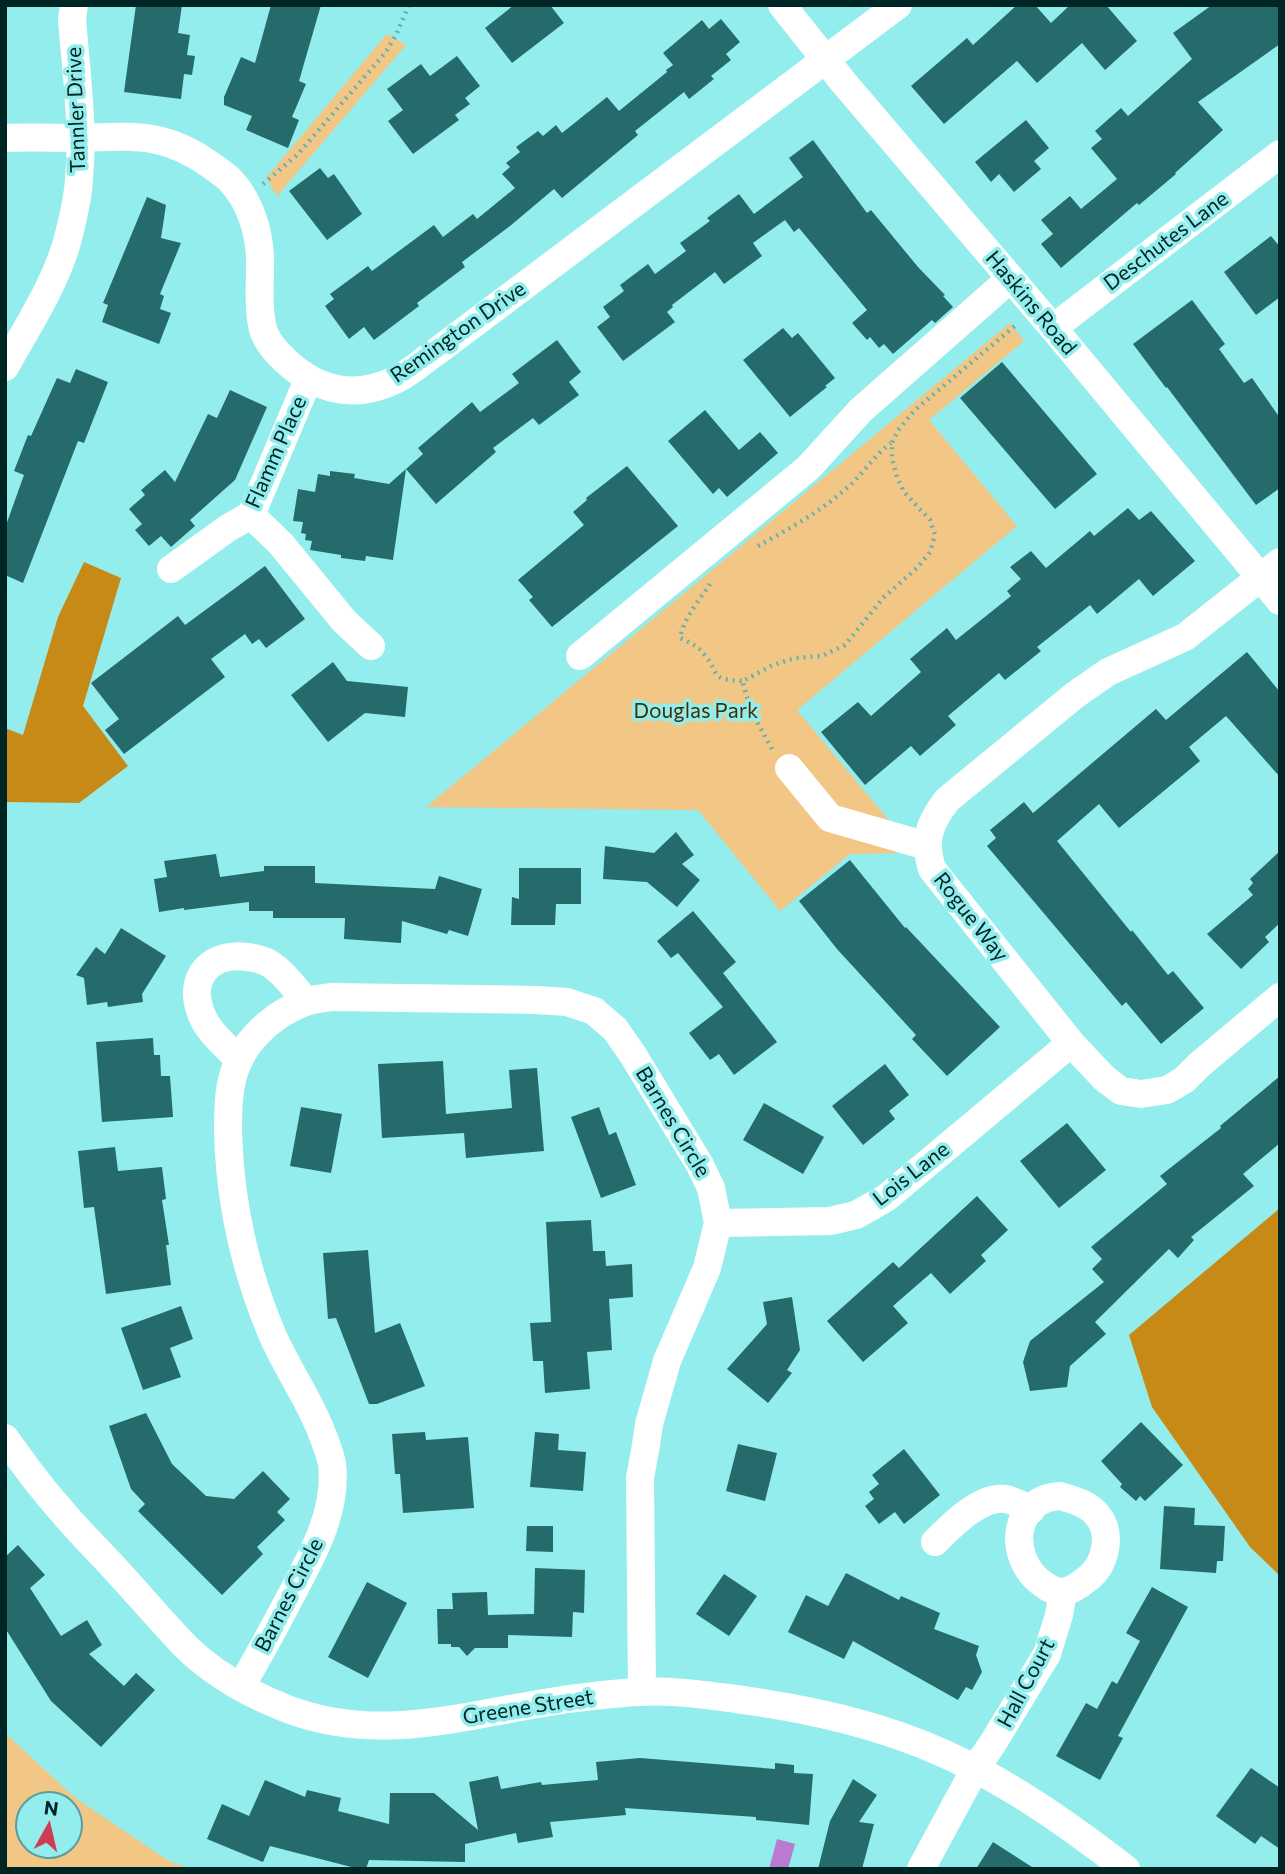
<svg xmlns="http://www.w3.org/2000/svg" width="1285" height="1874" font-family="Commissioner,sans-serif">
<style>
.green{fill:#f2c685;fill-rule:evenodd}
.forest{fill:#c78a17}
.water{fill:#b87bcf}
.building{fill:#256b6c}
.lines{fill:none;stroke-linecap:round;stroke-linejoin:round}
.path{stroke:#67b0b0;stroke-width:4.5;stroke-dasharray:2 5;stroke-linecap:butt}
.minor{stroke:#fff;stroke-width:28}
.labels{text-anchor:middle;stroke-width:7;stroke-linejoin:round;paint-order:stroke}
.street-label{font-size:21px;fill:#002525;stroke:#94eded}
.park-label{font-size:21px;fill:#452d00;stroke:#94eded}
</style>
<rect width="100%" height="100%" fill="#94eded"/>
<g class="green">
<path d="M387 34 406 45 277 196 266 178Z"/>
<path d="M1010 323 1024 341 929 420 1017 526 797 710 897 830 896 853 850 854 780 911 698 810 426 807Z"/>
<path d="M5 1733 74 1797 169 1861 191 1869H5ZM70 1804V1846H28V1804Z"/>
</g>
<g class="forest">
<path d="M84 562 121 578 83 706 128 766 79 803 5 802V728L23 735 58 617Z"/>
<path d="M1280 1208V1576L1250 1547 1152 1407 1129 1335Z"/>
</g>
<path class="water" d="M777 1839 795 1844 788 1869H769Z"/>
<g class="building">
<path d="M136 5H182L178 33 190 35 187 55 195 56 192 75 184 74 181 99 124 92Z"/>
<path d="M271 5H321L299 81 306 84 292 117 299 120 288 148 246 130 252 116 224 105V97L241 57 255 63Z"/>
<path d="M514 5H550L564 23 512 63 485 28Z"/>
<path d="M1017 5H1035L1051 23 1070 5H1106L1137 41 1105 70 1082 43 1037 83 1017 61 944 124 911 86 967 38 973 45Z"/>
<path d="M1212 5H1280V44L1198 102 1223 130 1175 173 1176 174 1139 205 1137 203 1061 268 1041 244 1053 234 1041 220 1070 196 1081 209 1117 179 1091 148 1102 139 1095 131 1121 108 1128 116 1192 59 1173 33Z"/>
<path d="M721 19 740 42 726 54 731 60 711 76 714 79 689 99 684 92 635 131 638 135 562 198 554 189 510 226 462 262 465 267 417 303 419 306 374 340 364 327 349 339 325 306 334 299 330 294 368 266 372 271 434 225 443 237 473 214 477 219 515 188 502 174 510 167 506 163 520 152 516 147 538 131 543 136 556 125 562 133 607 97 619 111 667 72 666 70 673 65 663 53 702 20 709 29Z"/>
<path d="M457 56 480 86 465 98 470 104 455 115 459 120 413 154 388 121 403 110 387 89 421 64 430 76Z"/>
<path d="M1026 120 1049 148 1034 161 1041 169 1014 192 999 174 991 182 975 162Z"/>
<path d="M813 140 867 213 871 210 918 267 945 295 943 296 953 307 935 323 932 320 893 354 884 344 879 348 870 337 867 340 852 323 867 310 799 228 794 232 785 220 753 243 762 256 724 284 715 272 672 305 673 307 667 312 675 322 623 361 597 327 610 317 603 307 624 291 620 285 648 264 655 274 686 251 680 243 710 221 707 218 739 194 754 214 803 177 789 158Z"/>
<path d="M320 168 328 178 334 174 362 214 327 240 289 191Z"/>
<path d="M147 197 166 205 161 238 181 243 160 294 164 296 160 309 171 313 159 344 102 322 108 305 103 303Z"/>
<path d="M1271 236 1280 247V297L1256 315 1224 272Z"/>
<path d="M1192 300 1225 344 1219 349 1244 383 1252 378 1280 418V488L1256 505 1167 387 1166 388 1133 344Z"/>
<path d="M783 328 792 338 798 333 835 378 825 386 827 387 790 417 743 360Z"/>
<path d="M557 340 581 372 569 382 579 395 539 425 533 418 493 448 496 452 436 504 406 469 393 560 366 556 365 561 341 558V555L310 550 312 541 305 540 306 534 301 533 303 522 293 521 298 489 315 492 318 474 330 476V471L355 474 354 478 389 484 423 454 418 448 472 402 480 412 519 383 512 374Z"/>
<path d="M1002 362 1097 474 1055 509 960 398Z"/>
<path d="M76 369 108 382 84 443 78 441 23 583 5 575V528L24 475 14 471 28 435 31 436 57 378 70 383Z"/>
<path d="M230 390 267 407 235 480 190 520 195 526 171 547 161 536 149 546 135 530 142 524 129 509 145 495 141 490 165 470 175 482 208 414 217 418Z"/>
<path d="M705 410 739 450 760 432 778 453 727 497 719 488 713 494 668 441Z"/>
<path d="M627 466 678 526 552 627 529 600 533 597 518 580 584 525 573 512 587 500 586 498Z"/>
<path d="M1128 508 1139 520 1151 511 1195 561 1153 596 1139 579 1097 614 1090 605 1037 647 1041 651 1005 680 999 673 948 716 956 725 920 756 911 746 865 785 821 732 858 702 871 716 921 672 910 659 947 628 956 640 1011 596 1007 591 1021 579 1010 567 1031 551 1046 568 1090 531 1094 536Z"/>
<path d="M265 566 305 619 266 648 259 639 252 644 245 634 211 659 225 677 124 754 105 730 119 719 91 683 178 616 185 625Z"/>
<path d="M1247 652 1280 692V777L1226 716 1189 747 1200 761 1119 828 1099 804 1057 841 1131 932 1132 930 1168 975 1173 971 1204 1008 1161 1044 1126 1002 1122 1006 987 846 996 838 990 830 1024 802 1033 813 1156 709 1166 720Z"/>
<path d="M333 662 347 681 408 687 405 717 365 713 328 742 291 695Z"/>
<path d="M676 832 694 855 682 864 700 880 677 907 647 882 603 879 605 846 654 853Z"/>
<path d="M1280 851V923L1265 937 1269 942 1241 969 1207 934 1253 895 1248 889 1253 883 1250 879Z"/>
<path d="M216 854 220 877 264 871V866H315V883L435 889 439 876 482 889 468 936 449 930 447 934 402 921 401 943 344 939 345 918H273V911H249V902L184 910V908L159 912 154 879 167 877 164 861Z"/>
<path d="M850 860 905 928 906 927 1000 1027 947 1076 912 1039 916 1035 837 949 799 901Z"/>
<path d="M519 868H581V904H556L555 925H511L512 897 519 899Z"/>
<path d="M693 911 736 962 723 973 777 1042 734 1075 719 1054 710 1060 689 1033 723 1007 678 953 671 958 657 941Z"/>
<path d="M121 928 166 956 142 994 143 1002 108 1007 107 1002 87 1005 84 978 76 975 96 947 105 954Z"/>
<path d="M153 1038 154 1055H160L161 1076H170L173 1117 102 1122 96 1042Z"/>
<path d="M443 1061 446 1114 512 1108 509 1070 537 1068 544 1151 466 1158 464 1133 382 1138 378 1064Z"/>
<path d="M885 1064 909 1095 889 1111 895 1119 863 1145 832 1106Z"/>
<path d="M1280 1076V1143L1243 1174 1254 1186 1191 1237 1194 1240 1178 1258 1169 1249 1095 1322 1106 1334 1070 1366 1067 1387 1030 1391 1023 1362 1030 1341 1104 1282 1092 1269 1102 1259 1091 1247 1167 1184 1160 1176 1221 1128 1220 1126Z"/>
<path d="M764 1103 824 1137 803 1174 743 1140Z"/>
<path d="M301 1107 342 1114 331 1173 290 1166Z"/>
<path d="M599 1107 609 1135 616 1132 636 1185 601 1198 571 1117Z"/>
<path d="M1067 1123 1106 1170 1059 1208 1020 1161Z"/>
<path d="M115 1147 118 1171 162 1167 166 1199 162 1200 169 1245H166L171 1285 106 1294 94 1207 84 1208 78 1151Z"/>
<path d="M977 1196 1008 1230 981 1255 986 1261 950 1294 931 1273 893 1306 908 1323 863 1362 827 1321 893 1262 899 1268Z"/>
<path d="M591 1220 593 1251H605L606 1266 632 1264 633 1297 609 1299 612 1350 587 1352 590 1389 545 1393 543 1361H533L530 1323 551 1322 546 1222Z"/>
<path d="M368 1250 375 1333 400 1323 425 1386 377 1404H369L336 1318 328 1319 323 1253Z"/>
<path d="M792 1297 800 1350 787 1370 792 1373 768 1403 727 1369 767 1324 763 1302Z"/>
<path d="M181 1306 193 1339 170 1348 181 1377 143 1390 121 1328Z"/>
<path d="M146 1413 172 1464 206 1496 234 1499 263 1471 290 1499 277 1512 285 1520 257 1547 263 1554 222 1595 138 1511 145 1504 131 1489 109 1426Z"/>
<path d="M1141 1422 1183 1465 1145 1501 1140 1496 1136 1501 1120 1487 1122 1484 1101 1461Z"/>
<path d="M425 1432 426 1440 468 1437 474 1508 403 1513 400 1474H395L392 1434Z"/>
<path d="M535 1432 559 1434 558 1450 586 1452 583 1491 530 1487Z"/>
<path d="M738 1444 777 1453 765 1501 726 1491Z"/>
<path d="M904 1449 940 1495 904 1524 895 1512 879 1524 865 1506 874 1499 869 1492 879 1484 872 1475Z"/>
<path d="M1164 1506 1195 1508 1194 1525 1225 1526 1223 1561H1217L1216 1573 1160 1569Z"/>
<path d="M527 1526H553V1552L526 1551Z"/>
<path d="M18 1545 45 1575 30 1588 61 1636 87 1620 102 1645 89 1654 124 1686 136 1673 155 1690 101 1747 51 1701 5 1628V1557Z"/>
<path d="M535 1568 585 1570 584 1613 573 1612 572 1637 508 1635V1648H475L467 1656 459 1647H451V1644H438L437 1609H453L452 1593 487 1592 488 1615 534 1614Z"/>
<path d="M846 1573 899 1600 901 1596 940 1613 934 1629 979 1646 976 1655 982 1672 972 1690 966 1687 958 1700 853 1641 844 1659 788 1632 806 1595 828 1606Z"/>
<path d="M724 1574 757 1596 729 1636 696 1614Z"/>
<path d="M367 1582 407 1603 368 1678 328 1657Z"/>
<path d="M1152 1587 1188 1607 1118 1736 1123 1738 1100 1780 1056 1756 1086 1703 1097 1709 1112 1681 1117 1684 1140 1641 1126 1633Z"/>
<path d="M640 1758 775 1769V1763L794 1765V1773L813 1774 809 1825 756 1820V1817L625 1808 626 1815 550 1822 553 1837 518 1843 516 1833 465 1844V1862L369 1860 366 1869H359L270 1846 263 1862 207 1839 222 1804 249 1816 265 1780 305 1797 307 1790 341 1798 338 1811 389 1824 390 1793H434L478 1830 469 1782 498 1776 501 1789 541 1782 542 1785 598 1780 596 1762Z"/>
<path d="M1251 1768 1280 1788V1849L1261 1836 1255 1844 1216 1816Z"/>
<path d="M853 1779 877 1795 859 1822 874 1824 862 1869H818L830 1821Z"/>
<path d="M993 1842 1035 1869H976Z"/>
</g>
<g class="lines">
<g class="path">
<path d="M263 184 298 154 386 52 396 35 409 5"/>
<path d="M758 546C789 529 823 510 849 486 864 473 874 455 891 443"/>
<path d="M710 584C699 600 684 618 680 638 689 642 698 646 704 654 722 676 708 679 743 681"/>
<path d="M772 749C760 727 747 706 743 681L773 665 795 658 822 656 845 645 883 598 918 567 930 552 935 535 930 520 904 492 897 477 892 458V443L898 430 915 410 1017 324"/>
</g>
<g class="minor">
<path d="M782 5 844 83 1053 328 1280 601"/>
<path d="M5 138C30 137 55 138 80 138 134 136 166 132 212 166 217 170 224 174 229 179 251 201 261 236 260 267 260 287 258 305 262 325 265 341 277 353 289 364 321 392 358 399 397 379 411 372 424 360 436 352L898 5"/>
<path d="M1053 328 1280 154"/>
<path d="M5 367C27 327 54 287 67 242 72 222 78 200 79 179 84 126 76 72 72 19L74 5"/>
<path d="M251 515 281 544 345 622 371 646"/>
<path d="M1280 562 1185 637 1108 672 1075 695 947 800C929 824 923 839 932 869L1071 1043 1104 1078 1121 1091 1141 1094 1167 1090 1184 1080 1199 1065 1280 997"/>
<path d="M171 569 228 528 251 515 308 380"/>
<path d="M580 656 808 468 861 410 1010 279"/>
<path d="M789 768 830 818 927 846"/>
<path d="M239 1060C226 1046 207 1031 201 1013 187 977 211 952 247 957 256 958 265 960 273 966 286 975 296 990 306 1001"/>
<path d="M718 1223 830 1221 856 1215 886 1198 1071 1043"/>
<path d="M5 1438C22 1462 40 1487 60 1509 78 1531 98 1550 117 1571 140 1596 162 1622 186 1647 215 1675 253 1696 290 1710 385 1745 474 1712 569 1699 592 1696 616 1693 640 1692 671 1690 705 1695 736 1699 808 1709 880 1724 947 1755 1011 1784 1070 1826 1126 1869"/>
<path d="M1060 1496C1074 1500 1089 1504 1098 1516 1113 1535 1105 1566 1087 1579 1081 1584 1071 1591 1063 1592 1056 1592 1048 1588 1043 1584 1007 1559 1011 1499 1060 1496Z"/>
<path d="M935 1542C951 1526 981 1495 1005 1499 1014 1500 1023 1506 1031 1510"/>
<path d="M241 1687C256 1660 272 1632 287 1603 309 1561 338 1514 332 1464 331 1457 328 1450 326 1444 313 1405 288 1371 272 1334 245 1270 230 1202 228 1133 228 1108 228 1082 239 1060 251 1034 279 1011 306 1002 314 999 323 998 332 997L537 1000 567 1002 594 1011 615 1029 633 1055 700 1165 711 1188 718 1223 707 1268 667 1361 649 1424 646 1445 640 1478 642 1692"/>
<path d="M921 1869 975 1769 993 1743 1047 1654 1059 1615 1063 1592"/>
</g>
</g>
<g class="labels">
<g class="street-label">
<text transform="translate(76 110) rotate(-92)" y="7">Tannler Drive</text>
<text transform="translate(1166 241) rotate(-37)" y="7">Deschutes Lane</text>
<text transform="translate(1031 303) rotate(50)" y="7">Haskins Road</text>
<text transform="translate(458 332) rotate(-35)" y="7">Remington Drive</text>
<text transform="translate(276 452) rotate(-66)" y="7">Flamm Place</text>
<text transform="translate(971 917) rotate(52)" y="7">Rogue Way</text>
<text transform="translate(673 1122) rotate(59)" y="7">Barnes Circle</text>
<text transform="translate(911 1174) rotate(-38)" y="7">Lois Lane</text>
<text transform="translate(289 1595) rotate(-63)" y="7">Barnes Circle</text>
<text transform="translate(1026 1683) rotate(-62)" y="7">Hall Court</text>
<text transform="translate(528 1707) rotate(-9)" y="7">Greene Street</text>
</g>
<g class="park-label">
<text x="696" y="718">Douglas Park</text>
</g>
</g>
<rect width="1285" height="1874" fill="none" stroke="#002525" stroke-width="14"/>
<g transform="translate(49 1825) rotate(8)"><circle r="33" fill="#94eded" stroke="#599d9d" stroke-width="2"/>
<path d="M0-5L12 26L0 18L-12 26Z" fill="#ce3d53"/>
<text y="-10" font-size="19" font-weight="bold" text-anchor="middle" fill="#002525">N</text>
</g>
</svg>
